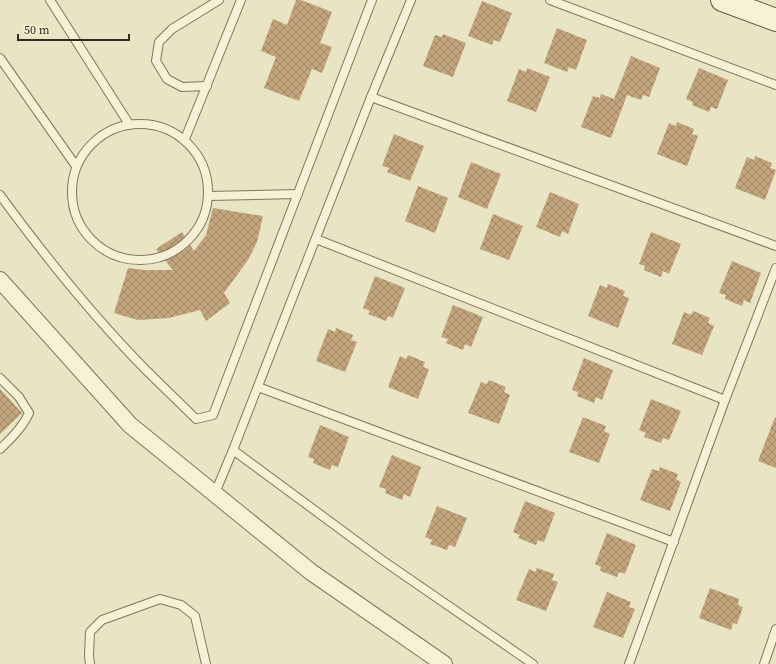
<svg xmlns="http://www.w3.org/2000/svg" width="776" height="664" font-family="'Source Serif 4',serif">
<style>
.building{fill:url(#building-cross-hatch)}
.lines{fill:none;stroke-linecap:round;stroke-linejoin:round}
.lane-casing{stroke:#82765c;stroke-width:10}
.street-casing{stroke:#82765c;stroke-width:18}
.secondary-casing{stroke:#63573f;stroke-width:24}
.lane{stroke:#f5f0d6;stroke-width:8}
.street{stroke:#f5f0d6;stroke-width:16}
.secondary{stroke:#f5f0d6;stroke-width:22}
</style>
<defs>
<pattern id="building-cross-hatch" width="8" height="8" patternUnits="userSpaceOnUse"><rect width="8" height="8" fill="#c3a57d"/><path d="M0 0l8 8M0 8l8-8" fill="none" stroke="#9f8766"/></pattern>
</defs>
<rect width="100%" height="100%" fill="#e9e4c4"/>
<g class="building">
<path d="M296 0H301L332 12 320 43 332 47 322 73 312 69 299 101 264 88 276 57 261 51 273 19 287 25Z"/>
<path d="M482 1 512 13 500 42 494 40 492 45 468 36Z"/>
<path d="M557 28 587 40 576 70 569 67 567 72 544 63Z"/>
<path d="M443 34 466 43 453 77 423 66 435 35 442 37Z"/>
<path d="M631 56 660 68 649 97 643 95 641 100 627 95 611 138 581 127 593 96 600 98 601 94 614 99Z"/>
<path d="M527 68 550 77 536 112 507 101 519 69 526 72Z"/>
<path d="M699 68 728 80 717 109 711 107 709 112 692 105 693 102 686 99Z"/>
<path d="M677 122 694 129 692 134 698 136 687 166 657 154 669 123 676 126Z"/>
<path d="M394 134 424 146 410 181 387 172 389 168 382 166Z"/>
<path d="M755 156 772 163 770 168 776 170 765 200 735 188 747 157 754 160Z"/>
<path d="M471 162 501 174 487 209 458 197Z"/>
<path d="M418 186 448 198 435 233 405 221Z"/>
<path d="M550 192 579 204 568 234 562 231 560 237 536 227Z"/>
<path d="M213 208 263 216 257 242 248 260 224 293 230 303 206 321 200 310 169 318 138 320 114 313 128 268 144 270H173L156 249 182 232 194 251 206 235Z"/>
<path d="M493 214 523 226 509 260 480 249Z"/>
<path d="M651 232 681 244 669 274 663 271 661 277 644 270 645 266 639 264Z"/>
<path d="M732 261 761 273 750 303 744 300 742 306 725 299 726 295 719 293Z"/>
<path d="M375 276 405 288 393 318 388 316 386 321 368 314 370 311 363 308Z"/>
<path d="M608 284 625 291 623 296 629 298 618 328 588 316 600 285 607 288Z"/>
<path d="M453 305 483 317 471 347 465 344 463 350 446 343 448 339 441 337Z"/>
<path d="M693 311 710 318 708 323 714 326 702 355 672 344 684 312 691 315Z"/>
<path d="M336 328 353 335 351 340 357 342 345 372 316 361 328 329 335 332Z"/>
<path d="M408 355 425 362 423 367 429 369 418 399 388 387 400 356 406 359Z"/>
<path d="M584 358 613 370 602 400 596 397 594 403 577 396 578 392 572 390Z"/>
<path d="M489 380 506 387 504 392 510 395 499 424 468 413 481 382 487 384Z"/>
<path d="M0 389 22 413 0 434Z"/>
<path d="M651 399 681 411 669 440 663 438 661 443 644 437 646 433 639 430Z"/>
<path d="M583 417 606 426 604 431 610 434 599 463 569 452Z"/>
<path d="M775 417H776V468L758 461Z"/>
<path d="M320 425 349 437 338 467 332 465 330 470 313 463 314 459 308 457Z"/>
<path d="M392 455 421 467 410 497 404 494 402 500 385 493 386 489 379 487Z"/>
<path d="M660 467 678 474 676 479 681 482 670 511 640 500 652 469 659 471Z"/>
<path d="M525 501 555 513 544 542 538 540 536 545 518 538 520 535 513 532Z"/>
<path d="M437 506 467 518 455 547 449 545 447 550 430 544 432 540 425 537Z"/>
<path d="M607 533 636 545 625 574 619 572 617 577 600 571 601 567 595 564Z"/>
<path d="M537 568 554 574 552 580 558 582 546 611 516 600 529 569 535 572Z"/>
<path d="M710 588 739 599 738 605 743 607 737 624 733 623 731 630 699 618Z"/>
<path d="M607 592 631 602 629 607 635 609 623 638 593 627Z"/>
</g>
<g class="lines">
<g class="lane-casing">
<g id="lane">
<path d="M50 0 129 124"/>
<path d="M411 0 371 97 233 450 382 560 533 664"/>
<path d="M550 0 776 85"/>
<path d="M0 58 76 166"/>
<path d="M207 86 182 87 167 79 156 61 159 42 172 29 219 0"/>
<path d="M371 97 776 246"/>
<circle cx="140" cy="192" r="68"/>
<path d="M185 139 241 0"/>
<path d="M0 195C44 255 91 314 144 368 161 385 179 402 196 419L213 415 372 0"/>
<path d="M208 196 298 194"/>
<path d="M316 239 725 400"/>
<path d="M0 378 19 397 29 413C23 427 11 439 0 449"/>
<path d="M258 387 674 542"/>
<path d="M215 493 233 450"/>
<path d="M90 664 89 656 90 632 102 620 160 599 181 605 195 616 206 664"/>
<path d="M629 664 725 400 776 268"/>
<path d="M764 664 776 629"/>
</g>
</g>
<g class="street-casing">
<path id="street" d="M0 280 130 425 311 572 444 664"/>
</g>
<g class="secondary-casing">
<path id="secondary" d="M722 0 776 20"/>
</g>
<use href="#lane" class="lane"/>
<use href="#street" class="street"/>
<use href="#secondary" class="secondary"/>
</g>
<path d="M18 34v6h111v-6" fill="none" stroke="#332c1f" stroke-width="2"/>
<text x="24" y="34" font-size="12" fill="#332c1f" stroke="#f1edd2" stroke-width="3" paint-order="stroke">50 m</text>
</svg>
